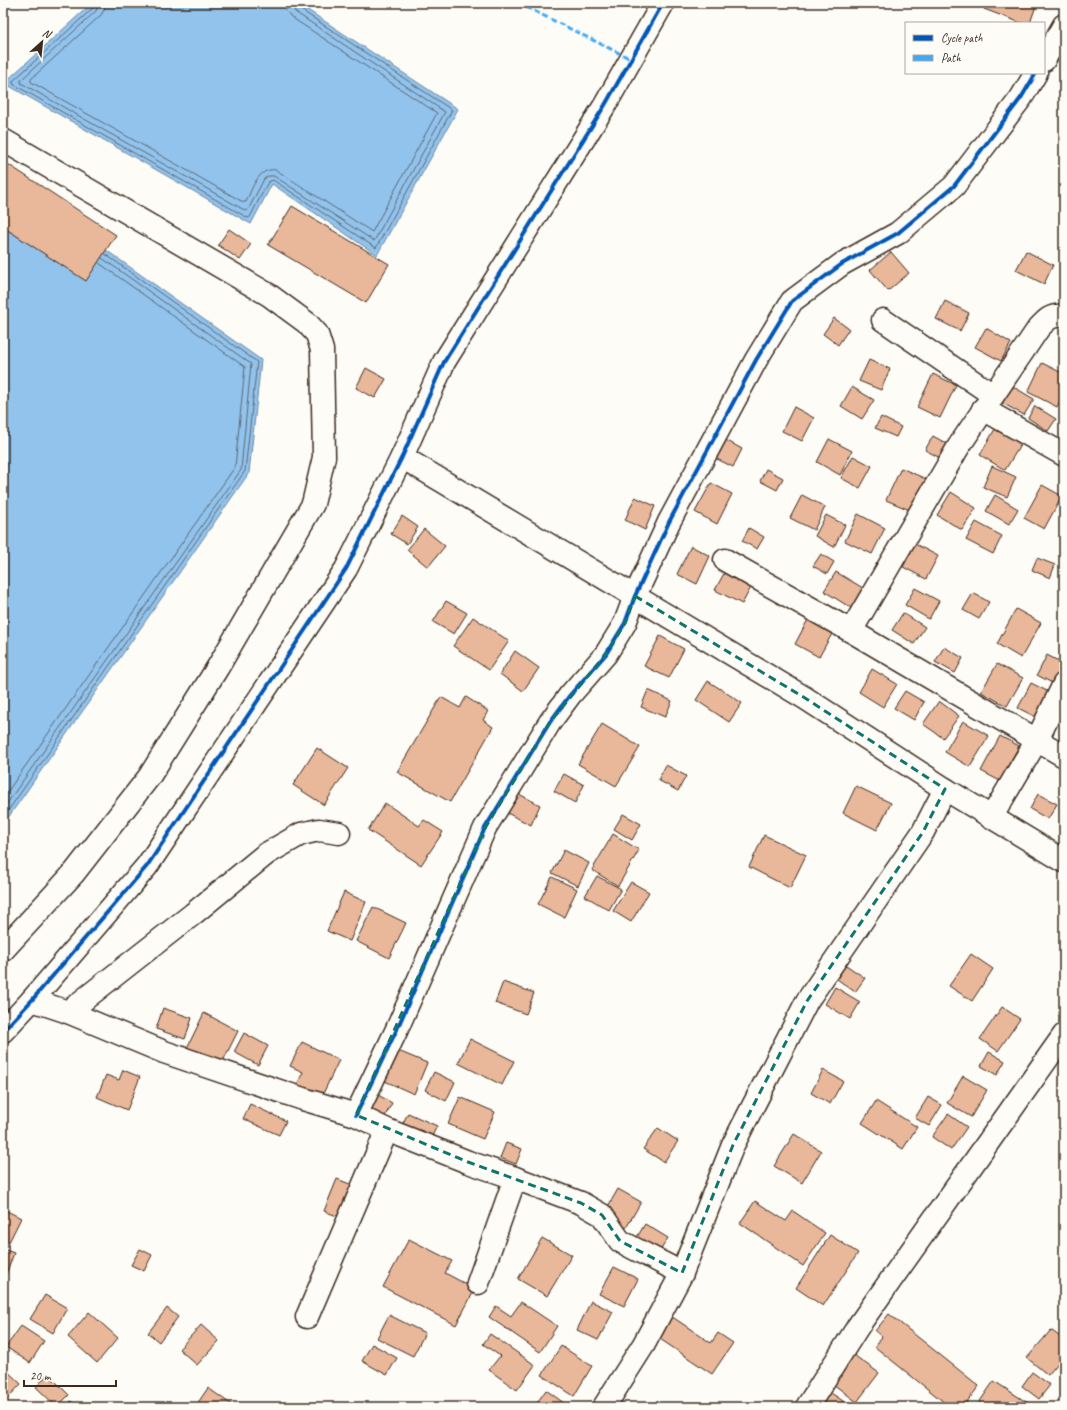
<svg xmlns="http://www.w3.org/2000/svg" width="1067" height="1410" font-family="Caveat,sans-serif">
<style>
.water{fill:#91c3ed;stroke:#6f869a}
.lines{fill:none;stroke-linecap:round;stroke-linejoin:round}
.shore{stroke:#5d6771;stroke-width:1}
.building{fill:#e9b79a;stroke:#3b2a1e}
.minor-casing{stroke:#3b2a1e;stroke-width:25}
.minor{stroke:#fdfcf7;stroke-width:22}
.quiet{stroke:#3fa9f5;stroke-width:3;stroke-dasharray:6 3;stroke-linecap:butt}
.cycleway-casing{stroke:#fdfcf7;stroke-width:6}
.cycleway{stroke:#0057b8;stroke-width:4}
.marked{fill:none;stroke:#0f766e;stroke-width:3;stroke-dasharray:8 5;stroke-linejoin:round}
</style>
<rect width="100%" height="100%" fill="#fdfcf7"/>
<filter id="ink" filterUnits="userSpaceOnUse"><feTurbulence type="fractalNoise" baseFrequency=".025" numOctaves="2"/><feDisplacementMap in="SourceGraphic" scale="8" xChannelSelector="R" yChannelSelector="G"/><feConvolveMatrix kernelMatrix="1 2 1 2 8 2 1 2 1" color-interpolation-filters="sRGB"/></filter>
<g filter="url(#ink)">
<g class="water">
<path d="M92 3H297L458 109 377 255 272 184 251 224 4 83Z"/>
<path d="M3 177 261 360 249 473 3 825Z"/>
</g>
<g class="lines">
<g class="shore">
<path d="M94 3 93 8 13 81V84L248 218 250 217 268 182 273 180 376 248 452 110 298 8 296 3"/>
<path d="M99 3 96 11 21 80V83L246 211 248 210 264 179 268 176H274L374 241 445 112 295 12 291 3"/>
<path d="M105 3 104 10 101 15 31 79V82L243 202H246C252 189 258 167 276 170L372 232 437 113 291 17 286 11 285 3"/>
<path d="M3 798 235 467 245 367 99 263"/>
<path d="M3 809 241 470 251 364 102 258"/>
<path d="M3 818 245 471 257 362 105 254"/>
</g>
</g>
<g class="building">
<path d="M986 3H1037L1030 23H1021L984 9Z"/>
<path d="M3 161 116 235 86 281 3 227Z"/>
<path d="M292 206 389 264 366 303 268 245Z"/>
<path d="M229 229 251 244 240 260 218 245Z"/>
<path d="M1026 251 1053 265 1044 284 1016 270Z"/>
<path d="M891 252 909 273 888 291 870 270Z"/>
<path d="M945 301 969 313 960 331 936 319Z"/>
<path d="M834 318 849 329 838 345 823 334Z"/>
<path d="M986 328 1011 343 1001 361 975 347Z"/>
<path d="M869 360 890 369 881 390 859 381Z"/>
<path d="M1042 363 1064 374V393L1057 407 1028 392Z"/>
<path d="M366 368 386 379 375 398 356 388Z"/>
<path d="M933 374 956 385 940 418 917 407Z"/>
<path d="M1012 386 1034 399 1024 415 1002 403Z"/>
<path d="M852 387 874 400 862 419 841 406Z"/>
<path d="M1035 406 1056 419 1048 431 1028 418Z"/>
<path d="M794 407 814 418 802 441 782 431Z"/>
<path d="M881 417 901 427 896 437 875 428Z"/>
<path d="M995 429 1021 444 1005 470 980 455Z"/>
<path d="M933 436 951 446 944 460 925 450Z"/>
<path d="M722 438 742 449 733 467 713 457Z"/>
<path d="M829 439 852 451 840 475 817 462Z"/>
<path d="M853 456 872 466 860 488 841 478Z"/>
<path d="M992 466 1016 477 1007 497 983 487Z"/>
<path d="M901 468 926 479 912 511 886 500Z"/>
<path d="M766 469 783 478 777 490 760 481Z"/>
<path d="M711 483 732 494 717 524 695 512Z"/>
<path d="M1042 485 1062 496 1044 529 1024 518Z"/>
<path d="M951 492 976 508 962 530 937 515Z"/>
<path d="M802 495 825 507 814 530 790 518Z"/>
<path d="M995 495 1018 509 1009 524 986 511Z"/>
<path d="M635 497 655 506 645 530 625 520Z"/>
<path d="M858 514 885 528 872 554 845 541Z"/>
<path d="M826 515 845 525 834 547 815 536Z"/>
<path d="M402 516 418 527 407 544 391 534Z"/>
<path d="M976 522 1002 536 993 554 966 540Z"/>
<path d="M749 528 764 537 757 549 742 541Z"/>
<path d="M424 529 445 546 428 567 407 550Z"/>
<path d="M915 544 938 556 926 579 903 567Z"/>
<path d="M691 546 710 556 697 584 677 574Z"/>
<path d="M821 554 834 562 827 574 813 566Z"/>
<path d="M1037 558 1055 565 1050 578 1032 570Z"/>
<path d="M728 566 755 580 742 604 715 590Z"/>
<path d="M836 572 863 588 851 608 824 591Z"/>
<path d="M915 588 939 601 929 619 905 605Z"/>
<path d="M973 593 989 602 979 619 963 610Z"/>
<path d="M446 601 467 613 454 634 433 622Z"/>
<path d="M1016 609 1041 623 1021 658 997 644Z"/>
<path d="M812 612 837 625 819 657 795 644Z"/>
<path d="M903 613 925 627 914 644 892 630Z"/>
<path d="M473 617 509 641 489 670 453 646Z"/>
<path d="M660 636 684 649 669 678 644 666Z"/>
<path d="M944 647 963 658 955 673 935 662Z"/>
<path d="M515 651 539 668 523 691 500 674Z"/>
<path d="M1047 655 1064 664V670L1056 685 1037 675Z"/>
<path d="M997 664 1023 678 1007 706 981 692Z"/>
<path d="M872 669 897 684 883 707 859 692Z"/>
<path d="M708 681 742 703 729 722 696 700Z"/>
<path d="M1031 683 1051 693 1038 718 1018 708Z"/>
<path d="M648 690 672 701 665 717 641 707Z"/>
<path d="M905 691 924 702 914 720 894 708Z"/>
<path d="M441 697 460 708 466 697 488 711 483 720 493 727 450 802 397 772Z"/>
<path d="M939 701 959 716 943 738 923 724Z"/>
<path d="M963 721 989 736 970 767 945 752Z"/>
<path d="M602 724 640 747 616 786 578 764Z"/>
<path d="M1000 736 1019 746 1000 781 981 771Z"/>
<path d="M317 748 348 768 324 805 293 785Z"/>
<path d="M666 765 686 776 678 791 658 780Z"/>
<path d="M564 774 584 785 575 803 554 791Z"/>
<path d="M856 786 891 803 877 830 843 813Z"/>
<path d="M517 793 540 805 531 825 507 813Z"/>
<path d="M1038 794 1057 804 1048 819 1030 809Z"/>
<path d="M385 803 419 826 424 820 443 832 421 865 368 830Z"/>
<path d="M623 814 641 824 632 840 614 829Z"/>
<path d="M613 834 639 850 618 886 592 870Z"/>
<path d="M764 835 806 855 790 888 749 867Z"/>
<path d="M564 850 589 863 578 886 552 873Z"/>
<path d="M597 876 621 889 609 910 585 896Z"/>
<path d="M552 877 577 889 564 917 538 904Z"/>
<path d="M631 882 649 892 631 922 613 911Z"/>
<path d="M344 892 366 902 350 941 327 931Z"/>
<path d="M373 907 406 923 389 958 356 941Z"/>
<path d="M971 954 993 969 972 1001 949 986Z"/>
<path d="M846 965 865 978 855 992 837 979Z"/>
<path d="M503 982 534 993 526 1014 495 1003Z"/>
<path d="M835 987 860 1002 850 1019 825 1004Z"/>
<path d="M1002 1007 1020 1019 998 1051 980 1039Z"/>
<path d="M163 1008 192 1018 185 1039 156 1029Z"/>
<path d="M204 1013 238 1031 221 1065 187 1048Z"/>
<path d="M244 1033 268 1046 258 1065 234 1052Z"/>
<path d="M470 1039 514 1061 502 1085 458 1063Z"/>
<path d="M302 1042 339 1060 320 1100 295 1089 303 1072 290 1066Z"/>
<path d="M391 1048 427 1063 414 1094 378 1078Z"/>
<path d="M989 1052 1005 1061 997 1075 981 1066Z"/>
<path d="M123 1070 140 1077 127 1110 97 1097 106 1075 119 1080Z"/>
<path d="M823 1070 843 1081 830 1104 811 1093Z"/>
<path d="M434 1072 455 1082 446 1101 425 1090Z"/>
<path d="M963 1076 987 1090 971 1117 947 1103Z"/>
<path d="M373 1092 392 1103 382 1122 363 1111Z"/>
<path d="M460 1097 495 1112 483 1139 448 1124Z"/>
<path d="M928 1097 942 1105 929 1126 915 1118Z"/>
<path d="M876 1101 917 1127 903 1149 862 1123Z"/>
<path d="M250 1104 286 1121 279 1135 243 1119Z"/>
<path d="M408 1113 437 1126 429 1142 400 1129Z"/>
<path d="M948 1114 967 1127 951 1150 932 1137Z"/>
<path d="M658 1128 678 1141 664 1162 643 1149Z"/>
<path d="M794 1134 821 1151 802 1183 774 1166Z"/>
<path d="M506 1143 522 1149 516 1164 500 1158Z"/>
<path d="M337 1179 355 1186 342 1218 324 1211Z"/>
<path d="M618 1189 641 1202 626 1228 603 1215Z"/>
<path d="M755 1201 786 1221 793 1211 825 1233 803 1266 740 1223Z"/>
<path d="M3 1209 21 1218 9 1242 3 1239Z"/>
<path d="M645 1224 668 1238 657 1256 634 1242Z"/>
<path d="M830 1235 858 1253 823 1306 796 1288Z"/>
<path d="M542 1238 572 1255 547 1296 518 1279Z"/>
<path d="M409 1239 452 1261 445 1273 475 1289 456 1325 383 1287Z"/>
<path d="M3 1249 14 1253 6 1274 3 1273Z"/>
<path d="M140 1249 152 1255 144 1271 131 1265Z"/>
<path d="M614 1267 638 1279 624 1306 599 1294Z"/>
<path d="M45 1295 67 1308 53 1333 30 1319Z"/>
<path d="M591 1301 613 1312 598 1340 577 1330Z"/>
<path d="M521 1302 557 1326 540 1352 489 1317 496 1306 511 1316Z"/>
<path d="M167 1308 178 1317 159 1342 148 1333Z"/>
<path d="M89 1312 118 1338 97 1363 68 1337Z"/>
<path d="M889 1314 979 1386 963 1407H950L875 1347 882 1337 875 1331Z"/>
<path d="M389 1315 425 1333 413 1356 377 1338Z"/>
<path d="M671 1316 711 1343 718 1333 733 1343 712 1374 657 1337Z"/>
<path d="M201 1325 219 1341 197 1365 179 1349Z"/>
<path d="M21 1326 44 1341 30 1363 6 1347Z"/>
<path d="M1051 1330 1064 1340V1356L1048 1375 1027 1358Z"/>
<path d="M490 1334 535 1365 517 1390 489 1370 500 1356 483 1344Z"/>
<path d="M372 1344 397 1358 387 1375 362 1361Z"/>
<path d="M561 1346 592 1366 574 1396 542 1375Z"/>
<path d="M851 1353 879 1373 857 1402 829 1381Z"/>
<path d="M3 1367 21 1384 4 1402 3 1401Z"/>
<path d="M1032 1372 1050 1385 1039 1399 1022 1386Z"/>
<path d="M48 1374 69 1395 57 1407 36 1387Z"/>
<path d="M994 1381 1034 1407H976Z"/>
<path d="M208 1388 235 1407H195Z"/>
<path d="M825 1389 852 1407H812Z"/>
<path d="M546 1390 568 1406 567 1407H534Z"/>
<path d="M71 1401 77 1407H65Z"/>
</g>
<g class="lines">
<g class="minor-casing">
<g id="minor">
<path d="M1044 60 1064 25"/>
<path d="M3 140 269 295 307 323 317 334 322 350 324 457 313 504 218 667 149 777 74 873 3 950"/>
<path d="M883 320 993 395"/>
<path d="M983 409 1064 455"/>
<path d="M402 457 805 698 945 789 1064 861"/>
<path d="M725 560 851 631 1064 756"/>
<path d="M851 631 959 446 1038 329C1046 320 1051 314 1064 316"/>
<path d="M991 818 1037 740 1064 684"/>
<path d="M32 1000 68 1012 164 1052 303 1099 356 1115 387 1130 468 1162 515 1178 581 1203 602 1215 620 1241 635 1249 682 1273"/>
<path d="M68 1012 193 914 266 854 301 834 319 830 339 833"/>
<path d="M3 1031 32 1000 147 866 346 569 402 457 444 362 605 105 663 3"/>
<path d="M356 1115 397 1029 485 828 550 722 570 695 606 654 625 623 635 596 669 522 756 360 792 301 842 264 898 233 954 186 1021 98 1036 73"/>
<path d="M478 1283 515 1178"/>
<path d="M307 1317 387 1130"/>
<path d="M604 1407 644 1344 682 1273 733 1145 807 1001 923 832 945 789"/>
<path d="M807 1407 859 1325 1064 1035"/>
</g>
</g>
<use href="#minor" class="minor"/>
<path class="quiet" d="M518 3 631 59"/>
<g class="cycleway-casing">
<g id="cycleway">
<path d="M3 1031 32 1000 147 866 346 569 402 457 444 362 605 105 663 3"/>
<path d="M356 1115 397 1029 485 828 550 722 570 695 606 654 625 623 635 596 669 522 756 360 792 301 842 264 898 233 954 186 1021 98 1036 73"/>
</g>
</g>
<use href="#cycleway" class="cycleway"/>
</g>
</g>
<path class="marked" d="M635 596 805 698 945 789 923 832 807 1001 733 1145 682 1273 620 1241 602 1215 581 1203 468 1162 356 1115 485 828 550 722 606 654 625 623Z"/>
<rect width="1067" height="1410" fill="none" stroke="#fdfcf7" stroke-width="16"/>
<rect x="8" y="8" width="1051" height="1394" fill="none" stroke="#3b2a1e" stroke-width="1.5" filter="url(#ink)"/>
<rect x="905" y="22" width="140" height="52" fill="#fdfcf7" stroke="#afa8a0"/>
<rect x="913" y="35" width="20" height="6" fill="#0057b8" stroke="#afa8a0"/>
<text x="941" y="42" font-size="12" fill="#3b2a1e">Cycle path</text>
<rect x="913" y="55" width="20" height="6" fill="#3fa9f5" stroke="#afa8a0"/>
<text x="941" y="62" font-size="12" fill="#3b2a1e">Path</text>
<g transform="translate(42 42) rotate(27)" stroke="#fdfcf7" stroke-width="3" paint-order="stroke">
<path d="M0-3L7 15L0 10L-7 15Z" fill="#3b2a1e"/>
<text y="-6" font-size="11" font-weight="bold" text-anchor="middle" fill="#3b2a1e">N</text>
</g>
<path d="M24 1380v6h92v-6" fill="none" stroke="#3b2a1e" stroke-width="2"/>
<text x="30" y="1380" font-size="12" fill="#3b2a1e" stroke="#fdfcf7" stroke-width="3" paint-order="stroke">20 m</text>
</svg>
